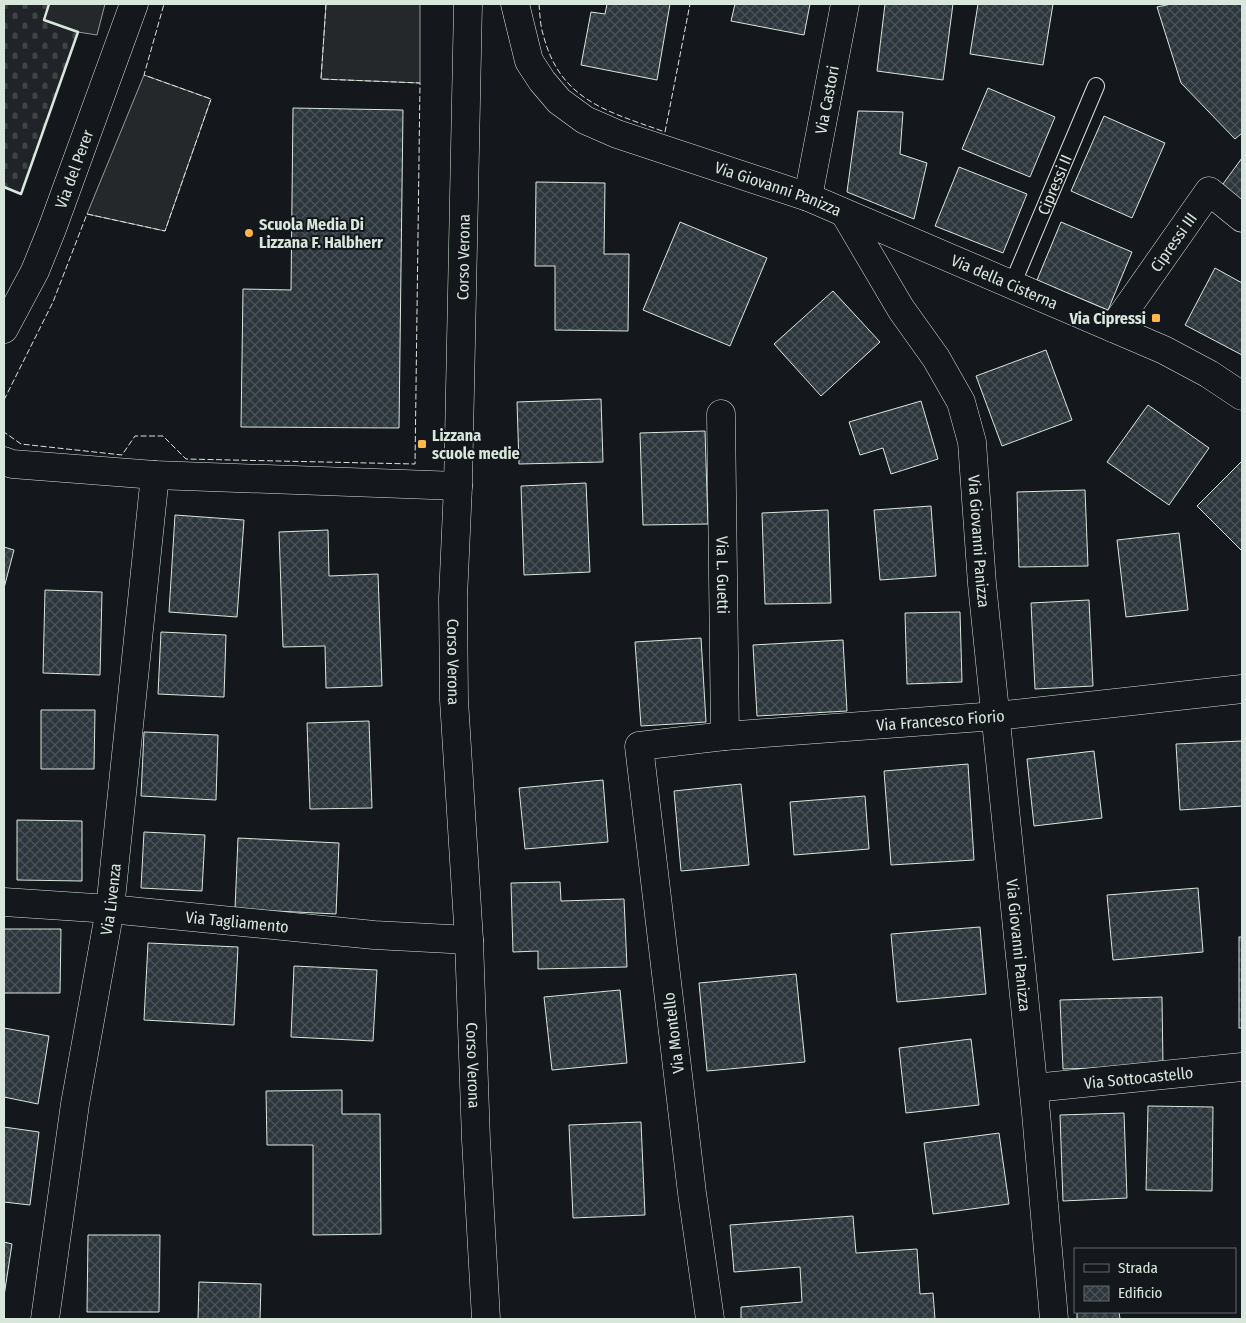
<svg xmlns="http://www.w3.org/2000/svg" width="1246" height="1323" font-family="'Fira Sans Condensed',sans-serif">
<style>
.cemetery{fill:url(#cemetery-stones);stroke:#939e99}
.parking{fill:#24282b;stroke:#939e99}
.building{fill:url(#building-cross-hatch);stroke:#d8e6dc}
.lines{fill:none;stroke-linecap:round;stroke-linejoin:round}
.lane-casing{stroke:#d8e6dc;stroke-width:18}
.street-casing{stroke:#d8e6dc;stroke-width:29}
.secondary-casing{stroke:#d8e6dc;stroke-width:29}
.lane{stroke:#14181c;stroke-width:16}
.street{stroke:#14181c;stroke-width:28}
.secondary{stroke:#14181c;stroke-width:28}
.fence{stroke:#d8e6dc;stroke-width:1;stroke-dasharray:6 2.5;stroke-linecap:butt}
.wall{stroke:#d8e6dc;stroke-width:2.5}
.poi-dot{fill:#ffb74d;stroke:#14181c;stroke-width:2}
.labels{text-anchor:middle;stroke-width:4;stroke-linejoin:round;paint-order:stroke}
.street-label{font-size:16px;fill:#d8e6dc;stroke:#14181c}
.poi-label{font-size:16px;font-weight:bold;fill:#d8e6dc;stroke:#14181c;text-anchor:start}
</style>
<defs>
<pattern id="cemetery-stones" width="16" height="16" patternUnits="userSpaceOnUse" patternTransform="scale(1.25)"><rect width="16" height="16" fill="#202428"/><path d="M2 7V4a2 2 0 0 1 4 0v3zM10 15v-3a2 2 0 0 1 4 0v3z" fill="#404447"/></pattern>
<pattern id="building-cross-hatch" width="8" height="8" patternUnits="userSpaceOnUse" patternTransform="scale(1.25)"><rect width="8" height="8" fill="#2c363c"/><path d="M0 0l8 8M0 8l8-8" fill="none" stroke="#4a5358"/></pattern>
</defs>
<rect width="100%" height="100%" fill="#14181c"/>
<path class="cemetery" d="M4 4H49L44 20 78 32 21 194 4 187Z"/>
<g class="parking">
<path d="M49 4H105L97 35 78 32 44 20Z"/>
<path d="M326 4H420V83L321 79Z"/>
<path d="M144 75 211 99 165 231 87 214Z"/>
</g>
<g class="building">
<path d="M607 4H670L657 80 581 65 591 12 605 14Z"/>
<path d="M735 4H810L804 35 731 21Z"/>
<path d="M885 4H953L943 80 877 71Z"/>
<path d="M978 4H1053L1043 65 970 54Z"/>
<path d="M1171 4H1242V133L1235 139 1181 83 1157 7Z"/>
<path d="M988 88 1055 117 1030 177 962 149Z"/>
<path d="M293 108 403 110 399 428 241 427 243 289 291 290Z"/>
<path d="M858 111 903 112 900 154 927 163 914 219 847 192Z"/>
<path d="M1104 116 1165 143 1132 218 1071 191Z"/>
<path d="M1242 158V204L1220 188Z"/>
<path d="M959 167 1027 194 1003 253 935 226Z"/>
<path d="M536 182 605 183 604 254H629L628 331 555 330V266H535Z"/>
<path d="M680 222 767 258 730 346 643 310Z"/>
<path d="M1061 222 1132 252 1108 310 1037 280Z"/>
<path d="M1215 268 1242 283V355L1185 325Z"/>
<path d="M833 291 880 342 821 396 774 344Z"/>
<path d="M1046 350 1072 420 1002 446 976 376Z"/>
<path d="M601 399 603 462 519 464 517 402Z"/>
<path d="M921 401 938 459 891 474 883 448 860 455 849 422Z"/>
<path d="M1148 405 1209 448 1169 505 1107 462Z"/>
<path d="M705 431 708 524 643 525 640 433Z"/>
<path d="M1242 461V551L1197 506Z"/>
<path d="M586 483 590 572 524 575 521 486Z"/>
<path d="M1085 490 1088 566 1019 567 1017 492Z"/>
<path d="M931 506 936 576 880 580 874 510Z"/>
<path d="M828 510 831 603 765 604 762 513Z"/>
<path d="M175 515 244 520 237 617 169 612Z"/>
<path d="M328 530 329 576 378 574 382 686 326 688 325 646 283 647 279 532Z"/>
<path d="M1179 533 1188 610 1126 617 1117 540Z"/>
<path d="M4 547 14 550 4 588Z"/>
<path d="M45 590 102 592 100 675 43 673Z"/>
<path d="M1089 600 1093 686 1035 689 1031 603Z"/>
<path d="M960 612 962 682 907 684 905 613Z"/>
<path d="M161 632 226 635 224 697 158 694Z"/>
<path d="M701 638 706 722 641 726 635 642Z"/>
<path d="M843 640 847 711 757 716 753 645Z"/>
<path d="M41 710H95L94 769H41Z"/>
<path d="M369 721 372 808 310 809 307 723Z"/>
<path d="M144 732 218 735 216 800 141 796Z"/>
<path d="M1242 741V806L1180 810 1176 744Z"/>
<path d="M1094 751 1102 818 1034 826 1027 759Z"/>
<path d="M968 764 974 860 891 865 884 771Z"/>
<path d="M603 780 608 842 525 849 519 788Z"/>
<path d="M741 784 749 865 681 871 674 791Z"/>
<path d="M865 796 869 849 794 855 790 802Z"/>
<path d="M17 820 82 821V881L17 880Z"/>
<path d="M144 832 205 835 202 891 141 888Z"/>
<path d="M238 838 339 843 336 914 235 909Z"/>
<path d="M560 882 561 901 624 899 627 967 538 969V951L513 952 511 883Z"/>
<path d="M1198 888 1203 952 1113 960 1107 895Z"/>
<path d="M980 927 986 994 897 1002 891 934Z"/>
<path d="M4 929H61L60 993H4Z"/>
<rect x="1239" y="937" width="3" height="91"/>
<path d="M148 943 238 947 234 1025 144 1020Z"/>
<path d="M294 966 377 970 373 1041 291 1037Z"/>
<path d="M796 974 805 1062 707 1071 699 983Z"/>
<path d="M620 990 627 1063 552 1070 544 997Z"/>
<path d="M1162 997 1163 1066 1063 1069 1060 1000Z"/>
<path d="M4 1028 49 1036 38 1104 4 1097Z"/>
<path d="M971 1039 979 1105 906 1113 899 1048Z"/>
<path d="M342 1090V1114H380L381 1234 313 1235V1145H267L266 1091Z"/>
<path d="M1148 1106 1213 1107 1212 1191 1146 1190Z"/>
<path d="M1124 1113 1127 1198 1063 1201 1060 1115Z"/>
<path d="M641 1122 645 1215 573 1218 569 1125Z"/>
<path d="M4 1127 39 1132 30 1205 4 1202Z"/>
<path d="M999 1133 1009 1204 933 1214 924 1143Z"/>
<path d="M853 1216 856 1253 917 1249 920 1294 933 1293 935 1319H741V1307L802 1302 800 1267 734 1272 730 1225Z"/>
<path d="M88 1235H160L159 1312H87Z"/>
<path d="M4 1242 12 1244 4 1296Z"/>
<path d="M199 1282 261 1284 260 1319H198Z"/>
<path d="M1077 1312H1119L1120 1319H1077Z"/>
</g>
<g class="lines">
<g class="lane-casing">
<g id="lane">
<path id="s1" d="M1012 285 1096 86"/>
</g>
</g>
<g class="street-casing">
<g id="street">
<path id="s2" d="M515 4 529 61 542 81 559 101 585 120 617 134 808 197 1164 350 1209 374 1242 396"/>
<path id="s3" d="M808 197 845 4"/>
<path id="s4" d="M845 214 901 309 936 358 961 402 972 442 982 584 1036 1113 1054 1319"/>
<path id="s5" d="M1113 328 1209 191 1242 218"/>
<path id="s6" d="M4 329 35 271 52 229 134 4"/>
<path id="s7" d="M721 414 725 736"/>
<path d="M4 461 12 464 155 475 458 486"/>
<path id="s8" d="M4 902 110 909 374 935 469 940"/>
<path id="s9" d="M1034 1088 1242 1067"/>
<path id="s10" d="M45 1319 75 1104 110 909 155 475"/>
<path id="s11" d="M710 1319 692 1193 639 746 725 736 996 716 1242 689"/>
</g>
</g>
<g class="secondary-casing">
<g id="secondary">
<path id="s12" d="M468 4 458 486 453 598 454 700 469 940 476 1140 486 1319"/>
</g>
</g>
<use href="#lane" class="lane"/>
<use href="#street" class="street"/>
<use href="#secondary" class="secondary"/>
<g class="fence">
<path d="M539 4C540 14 540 25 543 34 560 101 607 111 665 132L690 4"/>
<path d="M4 400 53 302 87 214 165 231 211 99 144 75 164 4"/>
<path d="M4 430V432L21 444 122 455 135 436H163L186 459 415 464 420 83 321 79 326 4"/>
</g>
<path class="wall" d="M4 187 21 194 78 32 44 20 49 4"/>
</g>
<g class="poi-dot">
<circle cx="249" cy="233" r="5"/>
<rect x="1151" y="313" width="10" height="10" rx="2.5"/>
<rect x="417" y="439" width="10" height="10" rx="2.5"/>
</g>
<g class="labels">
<g class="street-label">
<text dy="6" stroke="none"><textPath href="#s3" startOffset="99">Via Castori</textPath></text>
<text dy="6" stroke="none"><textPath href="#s6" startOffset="175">Via del Perer</textPath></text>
<text dy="6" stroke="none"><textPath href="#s1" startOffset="109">Cipressi II</textPath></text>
<text dy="6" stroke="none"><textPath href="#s2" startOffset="346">Via Giovanni Panizza</textPath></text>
<text dy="6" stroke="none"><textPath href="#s5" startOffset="105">Cipressi III</textPath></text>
<text transform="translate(463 257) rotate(-89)" y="6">Corso Verona</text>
<text dy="6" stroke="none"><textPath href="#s2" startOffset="591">Via della Cisterna</textPath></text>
<text dy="6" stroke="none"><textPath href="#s4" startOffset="362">Via Giovanni Panizza</textPath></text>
<text dy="6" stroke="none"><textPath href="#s7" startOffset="161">Via L. Guetti</textPath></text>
<text dy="6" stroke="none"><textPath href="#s12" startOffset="658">Corso Verona</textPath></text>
<text dy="6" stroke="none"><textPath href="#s11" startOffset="880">Via Francesco Fiorio</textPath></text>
<text dy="6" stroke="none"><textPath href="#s10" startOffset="425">Via Livenza</textPath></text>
<text dy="6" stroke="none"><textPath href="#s8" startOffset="234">Via Tagliamento</textPath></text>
<text dy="6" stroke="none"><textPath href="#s4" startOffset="768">Via Giovanni Panizza</textPath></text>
<text transform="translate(673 1033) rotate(-97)" y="6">Via Montello</text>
<text dy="6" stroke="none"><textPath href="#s12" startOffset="1062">Corso Verona</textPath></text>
<text dy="6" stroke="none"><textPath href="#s9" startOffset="105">Via Sottocastello</textPath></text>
</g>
<g class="poi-label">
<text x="259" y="230">Scuola Media Di<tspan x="259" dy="18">Lizzana F. Halbherr</tspan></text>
<text x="1146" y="324" text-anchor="end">Via Cipressi</text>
<text x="432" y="441">Lizzana<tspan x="432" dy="18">scuole medie</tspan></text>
</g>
</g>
<rect width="1246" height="1323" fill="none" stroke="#d8e6dc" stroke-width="10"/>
<rect x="1074" y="1248" width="162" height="65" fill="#14181c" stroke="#626a69"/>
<rect x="1084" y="1264" width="25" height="8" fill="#14181c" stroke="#626a69"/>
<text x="1118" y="1273" font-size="15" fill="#d8e6dc">Strada</text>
<rect x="1084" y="1286" width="25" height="15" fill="url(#building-cross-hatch)" stroke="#626a69"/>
<text x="1118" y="1298" font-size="15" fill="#d8e6dc">Edificio</text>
</svg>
